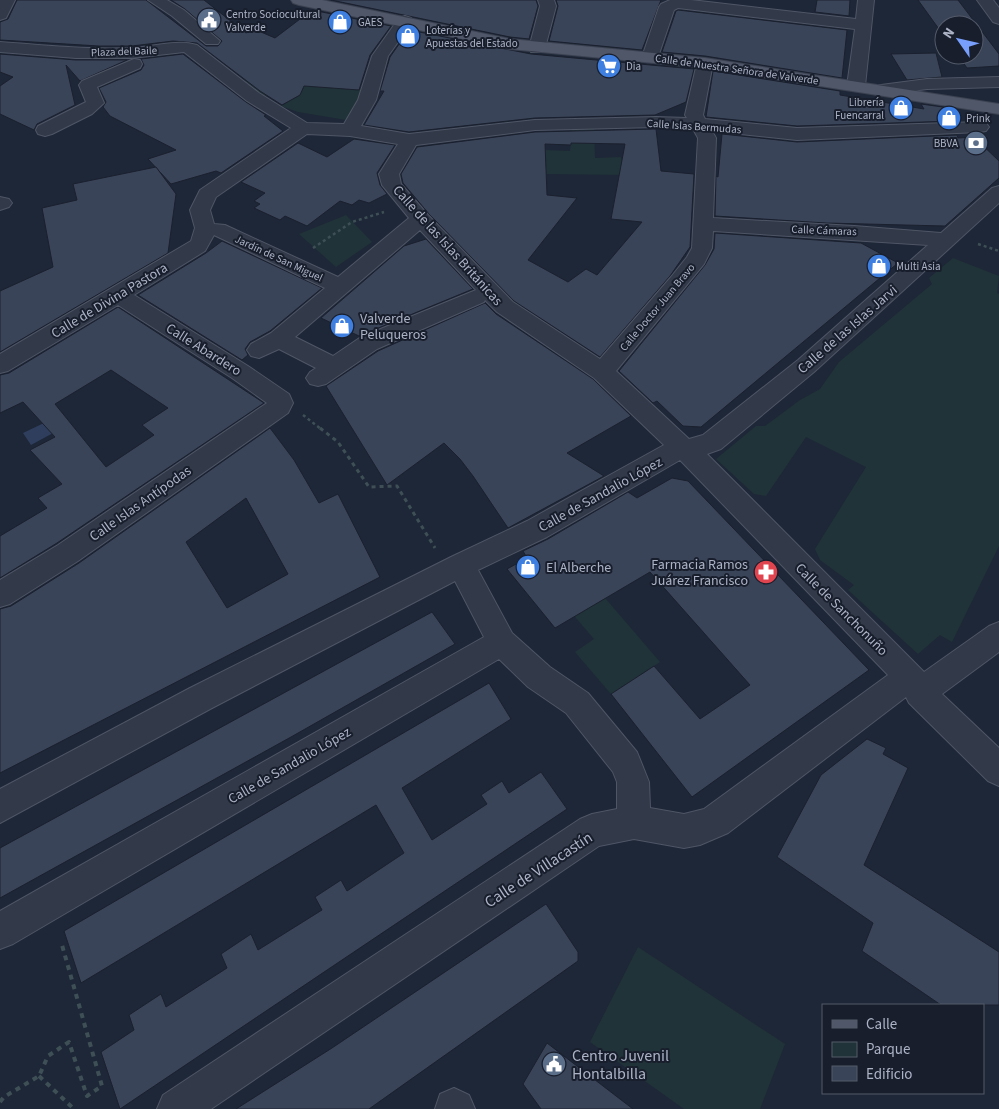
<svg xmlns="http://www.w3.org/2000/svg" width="999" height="1109" font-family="'Source Sans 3',sans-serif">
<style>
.green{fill:#203338}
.water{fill:#2f3e5d}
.building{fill:#3a4458;stroke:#1a202e;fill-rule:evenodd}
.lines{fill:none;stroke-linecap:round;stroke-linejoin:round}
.minor-casing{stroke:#4f5666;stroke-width:2}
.major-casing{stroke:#3b4251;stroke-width:2}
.path-far2{stroke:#3e5056;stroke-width:2.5;stroke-dasharray:3 3;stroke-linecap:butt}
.path-far1{stroke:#3e5056;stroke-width:3;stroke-dasharray:4 4;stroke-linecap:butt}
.path{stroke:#3e5056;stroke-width:4;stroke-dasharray:5 5;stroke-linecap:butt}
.minor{fill:#323948;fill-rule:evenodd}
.major{fill:#505768;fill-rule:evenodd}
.labels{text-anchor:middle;stroke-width:4;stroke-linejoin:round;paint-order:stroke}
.far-poi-label{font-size:11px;fill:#acb3c5;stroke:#181e2c;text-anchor:start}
.far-street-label{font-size:11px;fill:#acb3c5;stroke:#181e2c}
.street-label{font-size:14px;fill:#acb3c5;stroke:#181e2c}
.poi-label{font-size:14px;fill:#acb3c5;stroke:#181e2c;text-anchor:start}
.near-street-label{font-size:16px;fill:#acb3c5;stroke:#181e2c}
.near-poi-label{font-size:16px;fill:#acb3c5;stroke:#181e2c;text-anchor:start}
</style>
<rect width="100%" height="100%" fill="#1e2737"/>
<g class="green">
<path d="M298 56 308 57 307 60 317 63 307 70 321 75 320 77 329 79 328 81 346 83 343 89 363 90 346 120 298 112 281 106 300 95 308 78 304 77 262 97 243 82 284 65Z"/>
<path d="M572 129H594L595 158 621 157 626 175 546 174 545 150 570 151Z"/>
<path d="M346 215 372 242 336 267 299 234Z"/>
<path d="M953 258 999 276 997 293 999 294V546L952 642 940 635 918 654 848 590 854 585 820 560 815 549 866 467 806 437 766 496 754 494 716 459 756 426H765L800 400 820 389 839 362 932 284 929 278Z"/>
<path d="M605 598 660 662 611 694 575 652 594 639 564 604Z"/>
<path d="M638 947 785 1044 760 1109H684L590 1042Z"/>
</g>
<path class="water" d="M44 423 66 426 31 445 23 433Z"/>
<g class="building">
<path d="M17 0H146L206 46H218L222 41 185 9 171 0H204L246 33 254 29 275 38 312 10 391 26 370 55 359 90 304 86 300 95 282 105 260 91 197 43 173 41 132 46H99L0 40V22L8 19Z"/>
<path d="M331 0H536L538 6 529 39 510 37Z"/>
<path d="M556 0H661L642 50 549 41 558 6Z"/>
<path d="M817 0H850L849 16 815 12Z"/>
<path d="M918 0H958L999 54V66L967 68 958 55H974V25H944V36Z"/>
<path d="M678 10 847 30 842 78 705 56 662 52 676 11Z"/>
<path d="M409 30 531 54 694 69 686 102 655 115 535 118 409 132 364 125 384 91H380L390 57Z"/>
<path d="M936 53 942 77 907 80 891 54Z"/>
<path d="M0 54 76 60H127L80 81 66 65 75 105 37 124 34 130 0 114V86L13 77 0 72Z"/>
<path d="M183 54 246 102 266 115 264 116 283 131 221 173 216 171 171 184 148 159 176 150 110 116 103 107 106 102 99 88 141 70 144 65 141 59Z"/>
<path d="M713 71 840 91V95L924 109 921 104 950 108 954 121 797 126 706 117Z"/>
<path d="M656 129 661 171 694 174 690 247 670 276 600 357 514 301 429 214 403 183 401 174 417 147 535 132ZM571 143 625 144 611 219 642 222 597 275 586 269 568 282 528 260 577 198 547 195 545 144 571 145Z"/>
<path d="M722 134 797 142 957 135 958 138 974 137 999 161V178L945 226 826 223 715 216 716 176 718 177Z"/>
<path d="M354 139 395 145 377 173 380 185 387 194 369 203 359 200 352 205 340 201 307 226 285 216 280 220 254 208 260 204 254 201 265 193 241 182 298 143 327 157Z"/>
<path d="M156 167 176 194 168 253 0 352V291L53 267 42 208 77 200 73 184Z"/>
<path d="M715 233 861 243 898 263 701 427 683 426 657 401 653 403 619 371 705 265 714 249Z"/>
<path d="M426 239 473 289 359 336 321 318 404 246Z"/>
<path d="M222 241 322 288 270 331 250 342 245 349 248 355 242 360 138 295 206 253Z"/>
<path d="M485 303 496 314 593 379 631 416 567 453 604 476 508 528 473 476 460 459 444 443 387 485 326 386 378 351Z"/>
<path d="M118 307 264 403 57 543 0 578V536L47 508 38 498 62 484 30 450 55 437 23 402 0 413V375L9 373ZM111 370 168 408 142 425 154 435 106 467 55 404Z"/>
<path d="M270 428 294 460 319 503 338 494 380 577 0 773V609L11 606 79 563ZM246 498 288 574 227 608 186 542Z"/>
<path d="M672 478 688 481 869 670 692 797 611 694 654 666 700 719 750 685 650 572 555 628 507 569 527 558 523 551 548 539 628 492 637 498Z"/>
<path d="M432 612 455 644 291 737 0 898V848Z"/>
<path d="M489 683 511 719 402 788 432 840 487 804 481 795 502 781 509 793 541 772 567 809 120 1109 101 1052 134 1030 129 1015 161 994 166 1007 227 968 221 954 251 934 258 950 322 910 315 897 341 880 347 891 404 853 376 805 81 983 64 931Z"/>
<path d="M867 739 886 748 883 754 908 768 864 865 999 952V1005H941L862 951 873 923 777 857 821 775Z"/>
<path d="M546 904 578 952V961L369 1109H236L332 1048Z"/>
<path d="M547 1043 633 1109H541L523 1084Z"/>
</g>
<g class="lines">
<g class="minor-casing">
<g id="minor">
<path d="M0 0H15L6 18 0 20Z"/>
<path d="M148 0H167L184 10 220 41 218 44H206L172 16Z"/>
<path d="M538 0H554L556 6 545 48 543 52H531L529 48 540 6Z"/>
<path d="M670 0H691L856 19 858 0H874L865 86 862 90 856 91 850 90 847 86 855 29 678 8 674 10 658 57 656 61H644L642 57 659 7 661 4Z"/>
<path d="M977 0H993L999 8V24L993 22Z"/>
<path d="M405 16 411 18 413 21 388 56 376 100 361 126 409 134 535 120 656 117 687 118 685 115 697 63 699 59H711L713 63 703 115 705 119 797 128 980 122 986 123 989 127 986 131 980 132 797 140 712 131 716 138 713 218 854 226 941 233 992 188 999 186V203L814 372 721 449 707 454 924 672 989 626 999 622V652L942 694 999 748V786L988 781 909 703 906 697 728 833 700 845 684 848 634 839 599 846 211 1109H157L163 1095 580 819 592 814 617 809V782L613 772 566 713 528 687 499 659 13 944 0 949V911L484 637 455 581 212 708 0 823V789L190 688 451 557 527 521 664 445 594 378 497 312 485 300 484 302 377 349 326 384 318 386 310 384 306 378 310 372 316 368 279 349 259 358 251 356 247 350 251 344 271 333 325 288 214 235 205 251 134 295 248 366 289 394 293 403 288 413 78 561 10 604 0 607V580L58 545 267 403 232 378 118 305 8 371 0 373V354L191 241 195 228 190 210 200 190 291 128 247 101 184 52 132 58H76L0 52V42C44 45 88 50 132 48 153 47 176 39 197 45L259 93 307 123 344 124 358 100 372 56 399 18ZM656 127 693 129 698 138 692 248 687 257 671 277 600 359 513 302 428 215 401 184 399 174 416 145 535 130ZM307 134 350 136 398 144 379 174 382 185 409 218 338 277 225 225 214 224 210 210 216 197ZM420 230 476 290 361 337 333 356 295 337ZM713 231 928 245 798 360 703 435 689 439 616 371 704 264 712 248ZM680 460 888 675 704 809 684 814 650 808 649 782 637 752 588 693 550 667 512 633 478 570 547 537Z"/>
<path d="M134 59 140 60 142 64 140 68 97 87 104 103 92 114 52 134 45 136 38 134 36 130 38 126 86 102 79 85 82 81Z"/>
<path d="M999 77V87L927 89 881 95 875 94 872 90 875 86 881 85 927 79Z"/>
<path d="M0 197 9 199 12 203 9 207 0 210Z"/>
<path d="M454 1088 469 1095 475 1109H435L440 1094Z"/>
</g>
</g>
<g class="major-casing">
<path id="major" d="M291 0H322L510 39 705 58 999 104V114L705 68 510 49 299 5 293 3Z"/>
</g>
<g class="path-far2">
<path d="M978 244 999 251"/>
<path d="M313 248 352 222 384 212"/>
<path d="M303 415 321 429"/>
</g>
<path class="path-far1" d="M320 428 338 442 369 487 397 486 435 548"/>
<g class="path">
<path d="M39 1076 74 1109"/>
<path d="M0 1102 4 1097 39 1076 48 1056 69 1042 87 1096 102 1086 62 945"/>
</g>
<use href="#minor" class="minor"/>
<use href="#major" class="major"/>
</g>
<defs>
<g id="civic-disc" transform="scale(1.25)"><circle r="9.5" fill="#5c6f8a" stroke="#181e2c"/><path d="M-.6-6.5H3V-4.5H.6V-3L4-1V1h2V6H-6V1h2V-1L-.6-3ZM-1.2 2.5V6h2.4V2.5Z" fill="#fff"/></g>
<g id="shop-disc" transform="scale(1.25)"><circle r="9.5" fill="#3f7fe0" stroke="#181e2c"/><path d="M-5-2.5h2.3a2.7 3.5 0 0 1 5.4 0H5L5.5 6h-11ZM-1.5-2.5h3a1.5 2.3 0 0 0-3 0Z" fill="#fff"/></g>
<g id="supermarket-disc" transform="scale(1.25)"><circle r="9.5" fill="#3f7fe0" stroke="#181e2c"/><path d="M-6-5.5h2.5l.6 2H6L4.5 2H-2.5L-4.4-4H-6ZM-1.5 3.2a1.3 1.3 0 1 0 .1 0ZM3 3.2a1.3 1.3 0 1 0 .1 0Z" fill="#fff"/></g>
<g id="bank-disc" transform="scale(1.25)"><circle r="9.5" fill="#5c6f8a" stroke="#181e2c"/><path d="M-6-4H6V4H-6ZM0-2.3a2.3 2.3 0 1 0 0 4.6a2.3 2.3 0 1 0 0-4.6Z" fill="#fff"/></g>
<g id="pharmacy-disc" transform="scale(1.25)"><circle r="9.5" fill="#e0444e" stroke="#181e2c"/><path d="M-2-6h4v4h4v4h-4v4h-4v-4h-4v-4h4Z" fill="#fff"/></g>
</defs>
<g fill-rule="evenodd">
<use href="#civic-disc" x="209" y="20"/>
<use href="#shop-disc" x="340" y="22"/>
<use href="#shop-disc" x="408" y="36"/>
<use href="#supermarket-disc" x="609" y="66"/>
<use href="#shop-disc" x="901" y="108"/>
<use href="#shop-disc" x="949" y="118"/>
<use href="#bank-disc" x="976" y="143"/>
<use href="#shop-disc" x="879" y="266"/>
<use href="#shop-disc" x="342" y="326"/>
<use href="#shop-disc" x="528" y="567"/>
<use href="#pharmacy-disc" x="766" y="572"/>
<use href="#civic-disc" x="554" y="1064"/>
</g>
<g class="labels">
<g class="far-poi-label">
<text x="226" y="18">Centro Sociocultural<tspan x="226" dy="13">Valverde</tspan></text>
<text x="358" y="26">GAES</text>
<text x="426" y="34">Loterías y<tspan x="426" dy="13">Apuestas del Estado</tspan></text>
<text x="626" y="70">Dia</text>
<text x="884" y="106" text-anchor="end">Librería<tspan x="884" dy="13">Fuencarral</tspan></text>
<text x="966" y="122">Prink</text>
<text x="958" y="147" text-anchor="end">BBVA</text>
<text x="896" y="270">Multi Asia</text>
</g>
<g class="far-street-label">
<text transform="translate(124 51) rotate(-2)" y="4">Plaza del Baile</text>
<text transform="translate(737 69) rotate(8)" y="4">Calle de Nuestra Señora de Valverde</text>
<text transform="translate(694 126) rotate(4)" y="4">Calle Islas Bermudas</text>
<text transform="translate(824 230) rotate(2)" y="4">Calle Cámaras</text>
<text transform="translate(279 258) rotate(25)" y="4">Jardín de San Miguel</text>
<text transform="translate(657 307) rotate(-50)" y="4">Calle Doctor Juan Bravo</text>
</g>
<g class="street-label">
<text transform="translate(448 245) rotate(48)" y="5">Calle de las Islas Británicas</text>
<text transform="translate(109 300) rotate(-31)" y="5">Calle de Divina Pastora</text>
<text transform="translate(847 329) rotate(-41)" y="5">Calle de las Islas Jarvi</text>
<text transform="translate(204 349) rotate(32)" y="5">Calle Abardero</text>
<text transform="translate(600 494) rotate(-29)" y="5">Calle de Sandalio López</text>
<text transform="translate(140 503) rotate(-35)" y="5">Calle Islas Antípodas</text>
<text transform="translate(842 609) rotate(45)" y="5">Calle de Sanchonuño</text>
<text transform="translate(289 765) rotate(-30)" y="5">Calle de Sandalio López</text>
</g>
<g class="poi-label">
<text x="360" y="323">Valverde<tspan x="360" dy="16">Peluqueros</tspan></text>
<text x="748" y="569" text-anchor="end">Farmacia Ramos<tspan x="748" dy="16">Juárez Francisco</tspan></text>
<text x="546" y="572">El Alberche</text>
</g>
<g class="near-street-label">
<text transform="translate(538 869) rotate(-33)" y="6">Calle de Villacastín</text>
</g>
<g class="near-poi-label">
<text x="572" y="1061">Centro Juvenil<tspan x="572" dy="18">Hontalbilla</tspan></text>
</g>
</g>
<rect x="822" y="1004" width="162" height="90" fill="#181e2c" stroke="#535a69"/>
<rect x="832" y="1020" width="25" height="8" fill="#505768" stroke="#535a69"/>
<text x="866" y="1029" font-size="15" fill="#acb3c5">Calle</text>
<rect x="832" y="1042" width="25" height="15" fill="#203338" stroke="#535a69"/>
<text x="866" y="1054" font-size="15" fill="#acb3c5">Parque</text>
<rect x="832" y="1066" width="25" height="15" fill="#3a4458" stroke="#535a69"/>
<text x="866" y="1079" font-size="15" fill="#acb3c5">Edificio</text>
<g transform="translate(959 40) rotate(304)"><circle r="24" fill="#181e2c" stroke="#535a69"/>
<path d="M0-4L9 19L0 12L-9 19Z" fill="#799ffc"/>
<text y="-8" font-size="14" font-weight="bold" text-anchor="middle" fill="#acb3c5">N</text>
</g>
</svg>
